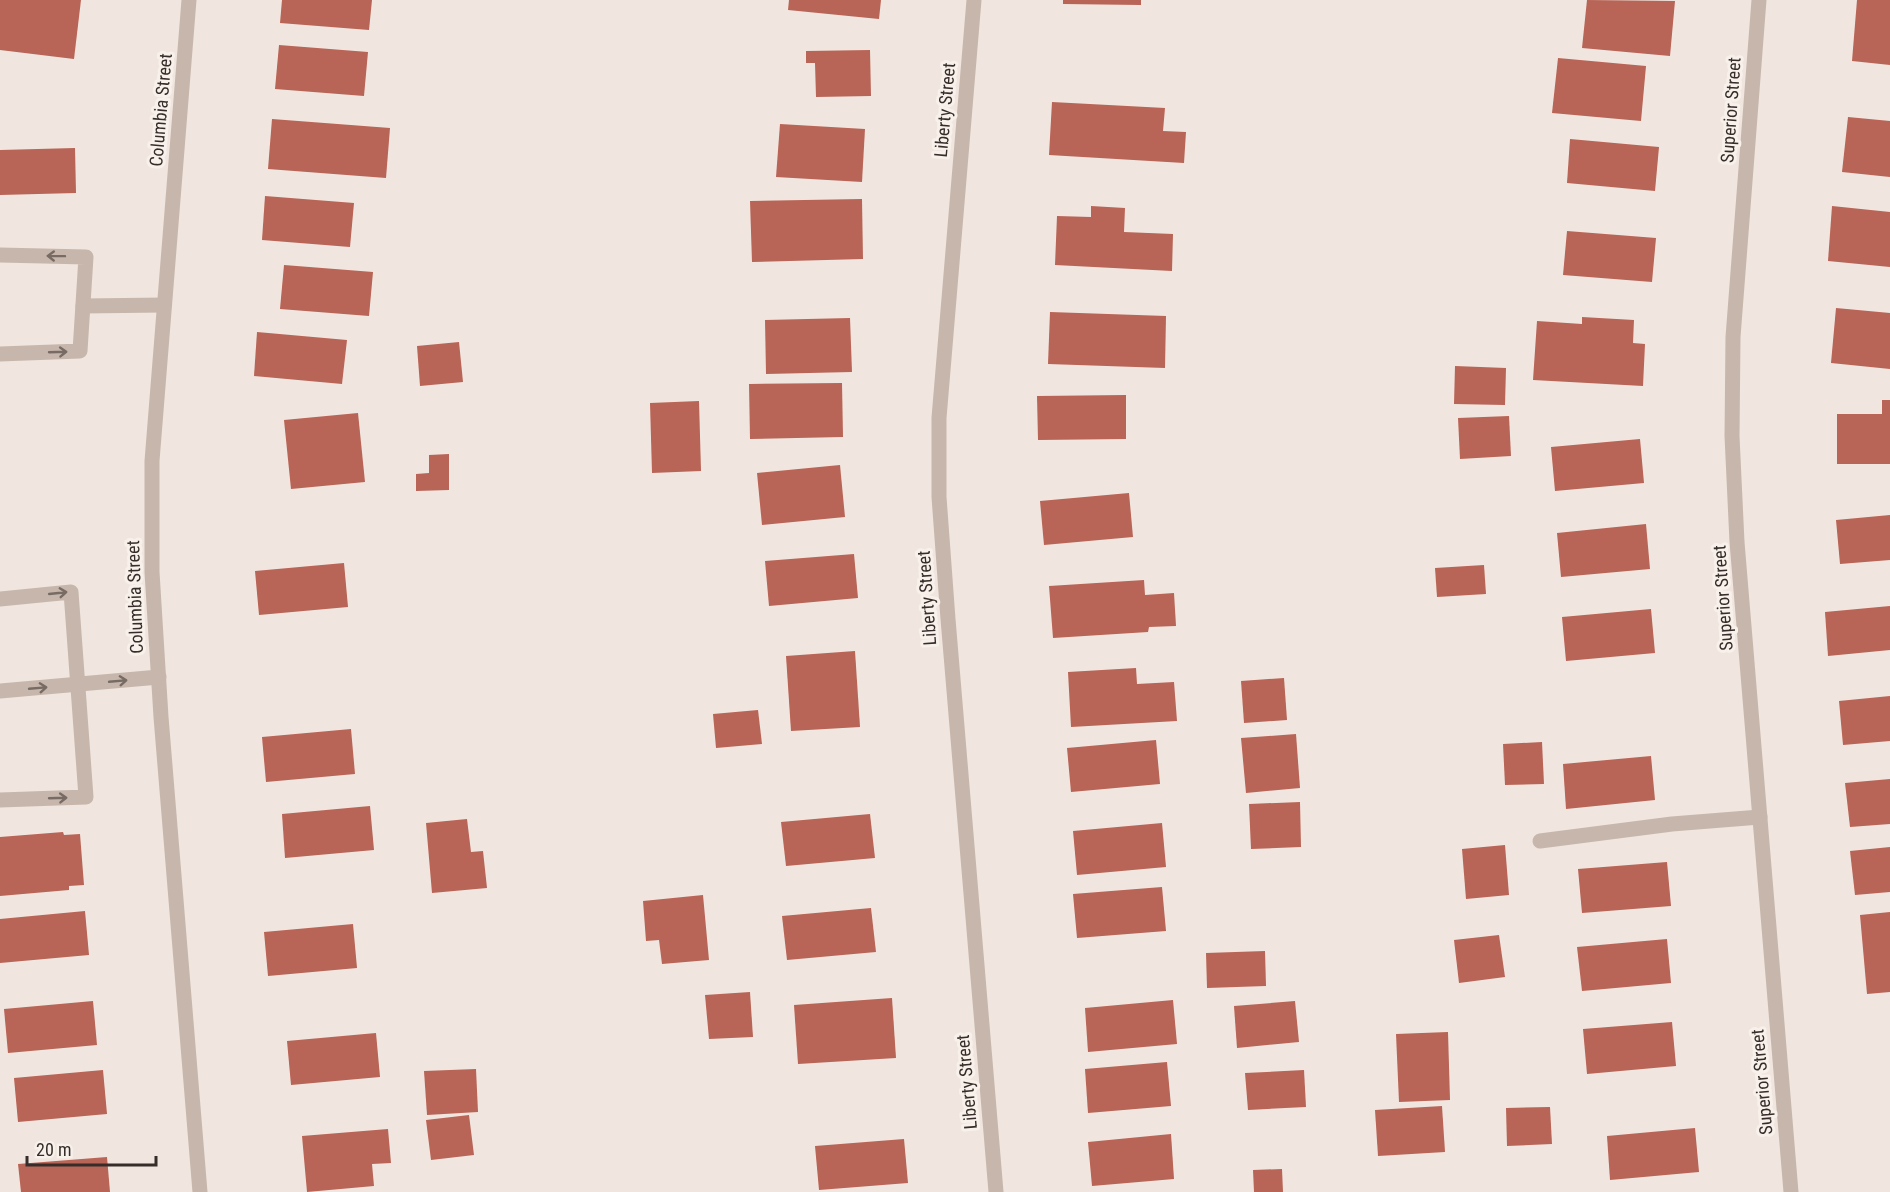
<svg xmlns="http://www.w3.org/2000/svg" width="1890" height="1192" font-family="'Roboto Condensed',sans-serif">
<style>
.building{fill:#b86456}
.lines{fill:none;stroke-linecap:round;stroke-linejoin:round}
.minor{stroke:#c7b6ac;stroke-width:15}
.oneway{stroke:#776b64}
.labels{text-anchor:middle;stroke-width:6;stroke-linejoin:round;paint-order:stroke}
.street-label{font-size:18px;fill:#362d2a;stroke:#f8f1eb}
</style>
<rect width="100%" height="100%" fill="#f0e6df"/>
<g class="building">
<path d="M0 0H81L74 59 0 50Z"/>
<path d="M282 0H372L369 30 280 23Z"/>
<path d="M789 0H881L879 19 788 10Z"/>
<path d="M1063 0H1141V5L1063 4Z"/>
<path d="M1587 0 1675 1 1670 56 1582 48Z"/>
<path d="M1857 0H1890V65L1852 61Z"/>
<path d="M279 45 368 52 364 96 275 89Z"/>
<path d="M870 50 871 96 816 97 815 63H806V51Z"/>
<path d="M1558 58 1646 66 1641 121 1552 113Z"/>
<path d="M1052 102 1165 108 1163 131 1186 132 1184 163 1049 155Z"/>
<path d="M1848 117 1890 121V177L1842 172Z"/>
<path d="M272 119 390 128 386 178 268 169Z"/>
<path d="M780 124 865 129 862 182 776 177Z"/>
<path d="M1570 139 1659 147 1655 191 1567 183Z"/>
<path d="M75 148 76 193 0 195V150Z"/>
<path d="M265 196 354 203 350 247 262 240Z"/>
<path d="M862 199 863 259 752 262 750 201Z"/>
<path d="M1091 206 1125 208 1124 232 1173 234 1172 271 1055 265 1057 216 1091 217Z"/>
<path d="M1832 206 1890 212V267L1828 261Z"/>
<path d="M1567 231 1656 238 1652 282 1563 275Z"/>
<path d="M284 265 373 272 369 316 280 309Z"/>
<path d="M1836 308 1890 313V369L1831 363Z"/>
<path d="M1050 312 1166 316 1165 368 1048 364Z"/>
<path d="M1582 317 1634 320 1633 343 1645 344 1643 386 1533 380 1537 321 1582 324Z"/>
<path d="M850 318 852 372 766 374 765 320Z"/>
<path d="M257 332 347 340 342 384 254 376Z"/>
<path d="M459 342 463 382 420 386 417 346Z"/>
<path d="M1455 366 1506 368 1505 405 1454 404Z"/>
<path d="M842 383 843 437 750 439 749 384Z"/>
<path d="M1126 395V439L1038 440 1037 396Z"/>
<path d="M1882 400H1890V464H1837V414H1882Z"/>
<path d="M699 401 701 471 652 473 650 403Z"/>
<path d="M358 413 365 482 291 489 284 420Z"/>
<path d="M1509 416 1511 456 1460 459 1458 418Z"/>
<path d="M1640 439 1644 483 1555 491 1551 447Z"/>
<path d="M449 454V490L416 491V474L429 473V455Z"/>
<path d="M840 465 845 517 762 525 757 473Z"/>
<path d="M1129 493 1133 537 1044 545 1040 501Z"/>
<path d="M1890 515V560L1840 564 1836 520Z"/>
<path d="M1646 524 1650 569 1561 577 1557 533Z"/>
<path d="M854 554 858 598 769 606 765 561Z"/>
<path d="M344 563 348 607 259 615 255 571Z"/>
<path d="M1484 565 1486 594 1437 597 1435 568Z"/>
<path d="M1144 580 1145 595 1174 593 1176 626 1149 627 1148 632 1053 638 1049 586Z"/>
<path d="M1890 606V650L1828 656 1825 612Z"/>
<path d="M1651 609 1655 653 1566 661 1562 617Z"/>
<path d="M855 651 860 727 791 731 786 656Z"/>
<path d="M1136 668 1137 684 1174 682 1177 721 1071 727 1068 672Z"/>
<path d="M1284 678 1287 720 1244 723 1241 681Z"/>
<path d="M1890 696V741L1843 745 1839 701Z"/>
<path d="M758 710 762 744 716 748 713 714Z"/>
<path d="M351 729 355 774 266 782 262 737Z"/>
<path d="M1296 734 1300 788 1246 793 1241 738Z"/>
<path d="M1156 740 1160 784 1071 792 1067 748Z"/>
<path d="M1542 742 1544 784 1505 785 1503 744Z"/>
<path d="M1651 756 1655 800 1566 809 1563 764Z"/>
<path d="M1890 779V824L1850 827 1845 783Z"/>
<path d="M1300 802 1301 847 1251 849 1249 804Z"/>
<path d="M370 806 374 850 285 858 282 814Z"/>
<path d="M870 814 875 858 786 866 781 822Z"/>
<path d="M467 819 471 852 483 851 487 888 432 893 426 823Z"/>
<path d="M1162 823 1166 867 1077 875 1073 831Z"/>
<path d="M63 832 64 835 80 834 84 885 69 886V890L0 896V837Z"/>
<path d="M1505 845 1509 895 1466 899 1462 849Z"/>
<path d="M1890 847V892L1855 895 1850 851Z"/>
<path d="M1667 862 1671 906 1582 913 1578 869Z"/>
<path d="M1162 887 1166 931 1077 938 1073 894Z"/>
<path d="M703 895 709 960 662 964 659 940 646 941 643 901Z"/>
<path d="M871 908 876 952 787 960 782 916Z"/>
<path d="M85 911 89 955 0 963V919Z"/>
<path d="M1890 912V992L1867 994 1860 915Z"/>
<path d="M353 924 357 968 268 976 264 932Z"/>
<path d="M1499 935 1505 977 1459 983 1454 940Z"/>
<path d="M1667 939 1671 983 1582 991 1577 947Z"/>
<path d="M1265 951 1266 986 1207 988 1206 953Z"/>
<path d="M750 992 753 1037 709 1039 705 995Z"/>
<path d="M892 998 896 1058 798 1064 794 1005Z"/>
<path d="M1173 1000 1177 1044 1088 1052 1085 1008Z"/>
<path d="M93 1001 97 1045 8 1053 4 1009Z"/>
<path d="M1295 1001 1299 1042 1237 1048 1234 1006Z"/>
<path d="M1672 1022 1676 1066 1587 1074 1583 1029Z"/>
<path d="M1448 1032 1450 1100 1399 1102 1396 1034Z"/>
<path d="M376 1033 380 1077 291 1085 287 1041Z"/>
<path d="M1167 1062 1171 1106 1088 1113 1085 1069Z"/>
<path d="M476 1069 478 1112 427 1115 424 1071Z"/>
<path d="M103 1070 107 1114 18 1122 14 1078Z"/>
<path d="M1304 1070 1306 1107 1248 1110 1245 1073Z"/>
<path d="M1442 1106 1445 1152 1378 1156 1375 1110Z"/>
<path d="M1550 1107 1552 1144 1507 1146 1506 1108Z"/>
<path d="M469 1115 474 1155 431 1160 426 1120Z"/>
<path d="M1695 1128 1699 1172 1610 1180 1607 1136Z"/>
<path d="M388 1129 391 1163 372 1164 374 1186 307 1192 302 1136Z"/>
<path d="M1171 1134 1174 1179 1092 1186 1088 1142Z"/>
<path d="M904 1139 908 1183 819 1190 815 1146Z"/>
<path d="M107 1157 110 1192H21L18 1164Z"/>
<path d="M1282 1169 1283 1192H1254L1253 1170Z"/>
</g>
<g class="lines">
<g class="minor">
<path d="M189 0 152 461V572L161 717 200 1192"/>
<path d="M974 0 939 418V497L948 619 996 1192"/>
<path d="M1759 0 1733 337 1732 436 1737 542 1791 1192"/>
<path d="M0 255 86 257 80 351 0 354"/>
<path d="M83 306 164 305"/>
<path d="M0 599 71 592 86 797 0 800"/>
<path d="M0 691 159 677"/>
<path d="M1540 841 1672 824 1760 817"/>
</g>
</g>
<defs><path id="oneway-shaft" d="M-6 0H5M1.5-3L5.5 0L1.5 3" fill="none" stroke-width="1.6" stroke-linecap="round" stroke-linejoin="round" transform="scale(1.5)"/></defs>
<g class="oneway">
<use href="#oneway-shaft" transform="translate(56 256) rotate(-179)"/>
<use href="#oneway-shaft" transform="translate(58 352) rotate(-2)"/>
<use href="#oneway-shaft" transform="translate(58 593) rotate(-6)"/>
<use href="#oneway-shaft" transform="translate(118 681) rotate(-5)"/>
<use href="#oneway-shaft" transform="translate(38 688) rotate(-5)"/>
<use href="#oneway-shaft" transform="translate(58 798) rotate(-2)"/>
</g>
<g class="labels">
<g class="street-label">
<text transform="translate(161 110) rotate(-85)" y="6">Columbia Street</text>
<text transform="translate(945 110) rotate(-85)" y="6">Liberty Street</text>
<text transform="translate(1731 110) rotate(-86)" y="6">Superior Street</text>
<text transform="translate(135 597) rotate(-92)" y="6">Columbia Street</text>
<text transform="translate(927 598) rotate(-94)" y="6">Liberty Street</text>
<text transform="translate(1723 598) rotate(-94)" y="6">Superior Street</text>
<text transform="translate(967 1082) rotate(-95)" y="6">Liberty Street</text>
<text transform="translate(1762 1082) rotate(-95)" y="6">Superior Street</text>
</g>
</g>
<path d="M27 1156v9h129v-9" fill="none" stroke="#362d2a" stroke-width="3"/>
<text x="36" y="1156" font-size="18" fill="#362d2a" stroke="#f8f1eb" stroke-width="4.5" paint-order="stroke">20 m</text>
</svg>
